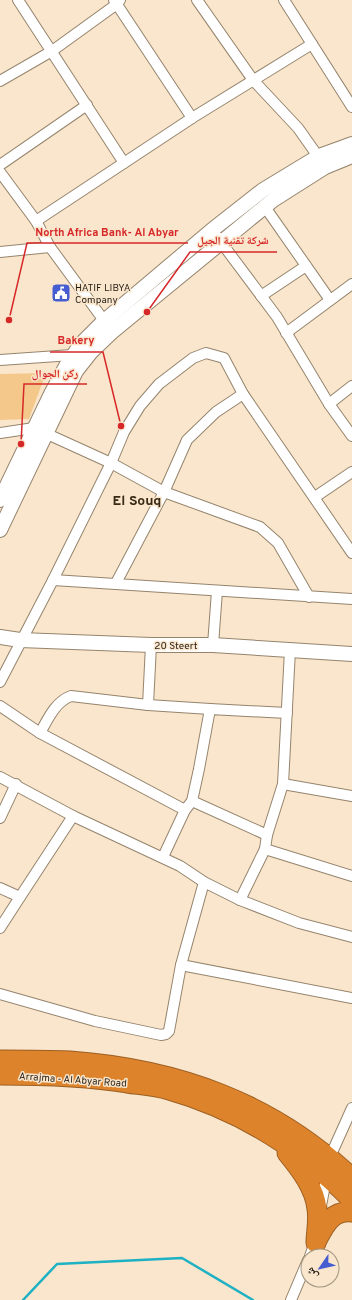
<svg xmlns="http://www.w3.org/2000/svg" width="352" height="1300" font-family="Overpass,'Noto Naskh Arabic',sans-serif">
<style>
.green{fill:#f4c88a}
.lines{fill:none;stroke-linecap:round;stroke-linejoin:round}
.stream{stroke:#1eb1c4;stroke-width:2.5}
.street-casing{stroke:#95846d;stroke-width:12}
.secondary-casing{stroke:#95846d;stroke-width:16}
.highway-casing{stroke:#9c5f23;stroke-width:21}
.street{stroke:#fff;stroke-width:10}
.secondary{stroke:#fff;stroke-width:14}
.highway{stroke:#dd832b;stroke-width:19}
.labels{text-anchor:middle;stroke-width:3;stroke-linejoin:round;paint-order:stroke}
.poi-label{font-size:10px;fill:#241d14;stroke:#f9e6cc;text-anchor:start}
.street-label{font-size:10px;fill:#241d14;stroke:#f9e6cc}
.district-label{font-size:14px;font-weight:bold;fill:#392a16;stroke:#f9e6cc}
.leader{fill:none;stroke:#d62828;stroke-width:1.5}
.callout-dot{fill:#d62828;stroke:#f9e6cc;stroke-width:1.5}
.callout-label{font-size:11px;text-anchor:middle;font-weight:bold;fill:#d62828;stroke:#f9e6cc;stroke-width:3;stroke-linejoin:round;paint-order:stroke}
</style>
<rect width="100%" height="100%" fill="#f9e6cc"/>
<path class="green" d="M46 373 29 419 0 420V374Z"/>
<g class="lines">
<path class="stream" d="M23 1300 57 1264 182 1258 253 1300"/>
<g class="street-casing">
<g id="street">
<path d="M18 0 124 163"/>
<path d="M114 0 192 118"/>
<path d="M197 0 253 80 298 128 322 162"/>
<path d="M284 0 352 107"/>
<path d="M0 81 52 51 117 4 120 0"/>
<path d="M0 165 87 105"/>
<path d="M0 172 36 221 50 247 108 326"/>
<path d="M265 207 330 300"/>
<path d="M36 221 192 118 312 44"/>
<path d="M212 230 277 317 329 404 352 436"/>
<path d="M0 252 50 247"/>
<path d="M261 296 306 266"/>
<path d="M286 333 352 284"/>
<path d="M0 360 72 355"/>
<path d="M329 404 352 386"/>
<path d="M0 433 34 428 111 463 164 492 260 527 278 543 309 597"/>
<path d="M315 497 352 472"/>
<path d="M53 580 352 599"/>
<path d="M116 583 164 492 187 440 216 412 243 394"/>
<path d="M213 645 217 591"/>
<path d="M290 650 283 784 267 835 265 849 352 876"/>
<path d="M0 682 53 580 111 463 124 432 140 406 159 384 193 358 206 353 224 358 243 394 352 553"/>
<path d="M148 705 151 645"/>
<path d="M0 706 40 733C48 719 55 702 71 696L148 705 210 709"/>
<path d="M40 733 185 810"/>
<path d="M0 777 73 816 180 866 204 882 240 900 299 923 352 937"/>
<path d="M283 784 352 796"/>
<path d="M192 801 267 835"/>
<path d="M0 818 16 784"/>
<path d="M163 857 185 810 192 801 199 769 210 709 287 713"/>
<path d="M204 882 181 965 352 998"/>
<path d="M0 888 20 897 73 816"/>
<path d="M240 900 265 849"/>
<path d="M0 928 20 897"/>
<path d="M0 994 95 1021 161 1035 166 1034 169 1031 181 965"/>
<path d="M321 1206 330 1157 352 1108"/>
<path d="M310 1256 316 1240"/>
<path d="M291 1300 308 1260"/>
</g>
</g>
<g class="secondary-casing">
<g id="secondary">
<path d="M0 500 51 394 66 366 81 344 104 321 212 230 263 190 319 156 352 144"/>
<path d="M0 530 76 371 91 352 113 331 273 200 325 167 352 156"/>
<path d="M0 637 20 640 151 645H213L352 654"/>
</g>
</g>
<g class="highway-casing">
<g id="highway">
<path d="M0 1060C23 1060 47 1060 70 1061 178 1069 273 1103 352 1178"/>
<path d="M0 1075C43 1075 85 1076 127 1083 141 1085 156 1086 169 1090 239 1110 301 1149 352 1200"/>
<path d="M287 1153C300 1169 315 1188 317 1209 319 1220 316 1232 316 1243"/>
<path d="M317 1240C325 1225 332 1210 352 1212"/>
</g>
</g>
<use href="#street" class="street"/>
<use href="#secondary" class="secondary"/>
<use href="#highway" class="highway"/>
</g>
<defs>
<g id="civic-square" transform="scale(1)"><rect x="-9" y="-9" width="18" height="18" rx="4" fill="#465dd1" stroke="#f9e6cc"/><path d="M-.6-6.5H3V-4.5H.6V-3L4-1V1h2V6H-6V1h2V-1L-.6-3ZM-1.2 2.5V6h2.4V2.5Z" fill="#fff"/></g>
</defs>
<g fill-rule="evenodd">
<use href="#civic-square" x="61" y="293"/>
</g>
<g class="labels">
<g class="poi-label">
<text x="75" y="291">HATIF LIBYA<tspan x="75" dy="12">Company</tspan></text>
</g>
<g class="street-label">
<text x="176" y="649">20 Steert</text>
<text transform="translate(73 1079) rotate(4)" y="4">Arrajma - Al Abyar Road</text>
</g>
<g class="district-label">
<text x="137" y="505">El Souq</text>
</g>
</g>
<path class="leader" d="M9 320L27 243H188M147 312L190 252H277M121 426L103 352H50M21 444L24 384H87"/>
<g class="callout-dot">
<circle cx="9" cy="320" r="4"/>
<circle cx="147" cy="312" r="4"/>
<circle cx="121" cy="426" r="4"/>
<circle cx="21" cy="444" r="4"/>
</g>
<g class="callout-label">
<text x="107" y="236">North Africa Bank- Al Abyar</text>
<text x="233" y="244">شركة تقنية الجيل</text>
<text x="76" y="344">Bakery</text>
<text x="55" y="377">ركن الجوال</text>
</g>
<g transform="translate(320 1268) rotate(236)"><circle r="19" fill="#f9e6cc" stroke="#a49682"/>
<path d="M0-3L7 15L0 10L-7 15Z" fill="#465dd1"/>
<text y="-6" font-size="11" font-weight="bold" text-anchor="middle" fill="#241d14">ش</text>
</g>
</svg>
